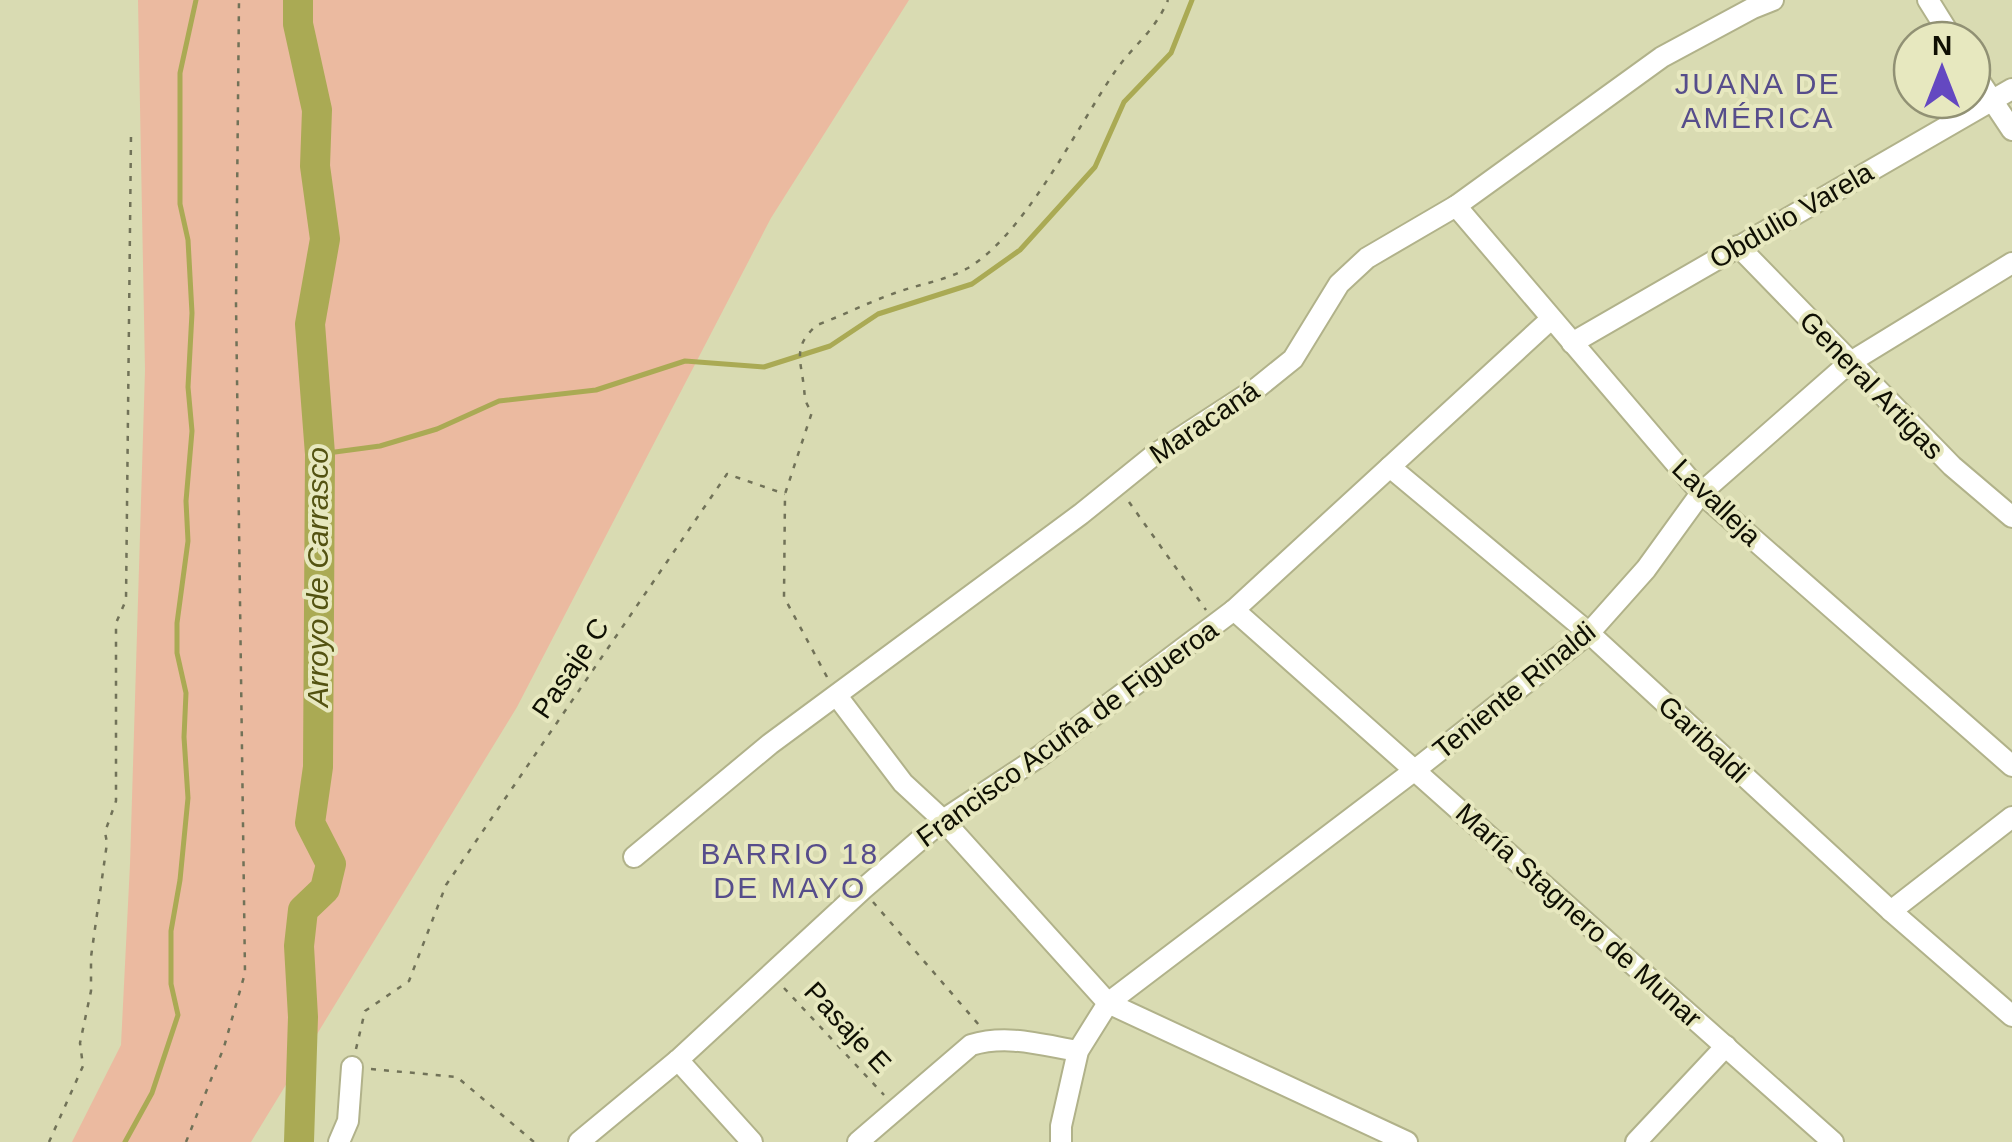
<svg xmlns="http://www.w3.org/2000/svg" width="2012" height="1142" font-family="Helvetica,sans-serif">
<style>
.green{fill:#ebbaa0}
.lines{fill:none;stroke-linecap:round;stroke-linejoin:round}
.stream{stroke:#aaaa54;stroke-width:5}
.river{stroke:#aaaa54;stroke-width:30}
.street-casing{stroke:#b1b28a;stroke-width:24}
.path{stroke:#717258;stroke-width:2.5;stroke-dasharray:5 8;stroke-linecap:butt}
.street{stroke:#fff;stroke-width:20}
.labels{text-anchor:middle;stroke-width:8;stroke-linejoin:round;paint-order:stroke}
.street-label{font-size:28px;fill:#0f0f03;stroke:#e7e8bf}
.neighbourhood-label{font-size:30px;letter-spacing:2.5px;fill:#564d8b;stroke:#e7e8bf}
.water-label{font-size:30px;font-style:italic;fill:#535211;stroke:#e7e8bf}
</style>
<rect width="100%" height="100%" fill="#d9dbb2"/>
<path class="green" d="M138 0H909L771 218 517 707 251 1142H72L121 1045 130 864 145 370Z"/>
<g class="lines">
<g class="stream">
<path d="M320 454 380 446 437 429 499 401 596 390 685 361 764 367 830 346 878 314 972 284 1020 250 1095 167 1124 102 1171 53 1192 0"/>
<path d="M125 1142 152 1093 178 1015 171 984V931L180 880 188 798 184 737 186 693 177 653V623L188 541 186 501 192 431 188 387 192 313 188 240 180 204V73L196 0"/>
</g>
<path class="river" d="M298 0V24L317 110 315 166 325 239 310 324 320 454 318 767 310 823 331 864 325 889 303 910 299 946 303 1017 299 1142"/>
<g class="street-casing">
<g id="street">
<path d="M1928 0 1953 40"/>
<path d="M1972 70 2012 130"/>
<path d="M1456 206 1701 493 2012 766"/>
<path d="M1738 246 1952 466 2012 517"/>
<path d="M1572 343 2012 89"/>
<path d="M1390 467 1589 633 1891 911 2012 1016"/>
<path d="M1234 610 1833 1142"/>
<path d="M837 696 903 783 943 820 1108 1003 1407 1142"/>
<path d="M634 857 770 744 1081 514 1154 455 1257 388 1293 359 1339 284 1367 258 1456 206 1662 57 1753 8 1773 0"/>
<path d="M1891 911 2012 817"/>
<path d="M678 1060 752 1142"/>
<path d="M339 1142 348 1121 352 1067"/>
<path d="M579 1142 678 1060 863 889 943 820 1040 756 1234 610 1551 319"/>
<path d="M858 1142 971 1045C1007 1034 1042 1045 1078 1051"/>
<path d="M1061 1142V1126L1078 1051 1108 1003 1415 770 1589 633 1646 569 1701 493 1849 363 2012 263"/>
<path d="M1636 1142 1726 1046"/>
</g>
</g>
<g class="path">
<path d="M1129 502 1206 610"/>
<path d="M827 677 784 597 785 494 812 412C805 403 805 399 804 388 801 360 792 347 817 325 844 315 869 302 895 293 919 284 945 281 968 268 1025 234 1076 129 1114 73 1132 46 1154 33 1168 0"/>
<path d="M873 902 979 1025"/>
<path d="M784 988 884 1095"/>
<path d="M356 1049 365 1011 409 981 446 885 727 474 785 494"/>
<path d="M371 1069 457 1077 534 1142"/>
<path d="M49 1142 83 1066 80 1043 91 991V957L107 843 105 832 116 801V623L126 600 131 135"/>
<path d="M186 1142 224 1047 245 973 236 303 239 0"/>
</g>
<use href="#street" class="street"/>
</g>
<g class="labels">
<g class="street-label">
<text transform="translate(1791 215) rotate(-30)" y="10">Obdulio Varela</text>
<text transform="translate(1872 385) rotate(46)" y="10">General Artigas</text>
<text transform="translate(1204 422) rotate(-34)" y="10">Maracaná</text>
<text transform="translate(1717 502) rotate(44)" y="10">Lavalleja</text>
<text transform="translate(570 668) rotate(-56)" y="10">Pasaje C</text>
<text transform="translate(1514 690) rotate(-39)" y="10">Teniente Rinaldi</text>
<text transform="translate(1067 733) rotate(-36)" y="10">Francisco Acuña de Figueroa</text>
<text transform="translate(1704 739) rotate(43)" y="10">Garibaldi</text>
<text transform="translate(1579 915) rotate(42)" y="10">María Stagnero de Munar</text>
<text transform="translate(848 1027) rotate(47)" y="10">Pasaje E</text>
</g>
<g class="neighbourhood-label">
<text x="1758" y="94">JUANA DE<tspan x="1758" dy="34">AMÉRICA</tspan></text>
<text x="790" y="864">BARRIO 18<tspan x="790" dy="34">DE MAYO</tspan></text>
</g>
<g class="water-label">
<text transform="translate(318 577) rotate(-90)" y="10">Arroyo de Carrasco</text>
</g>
</g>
<g transform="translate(1942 70)"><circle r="48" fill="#e7e8bf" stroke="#919174" stroke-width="2.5"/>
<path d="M0-8L18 38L0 25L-18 38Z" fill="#6448c1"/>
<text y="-15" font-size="28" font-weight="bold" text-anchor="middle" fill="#0f0f03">N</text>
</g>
</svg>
